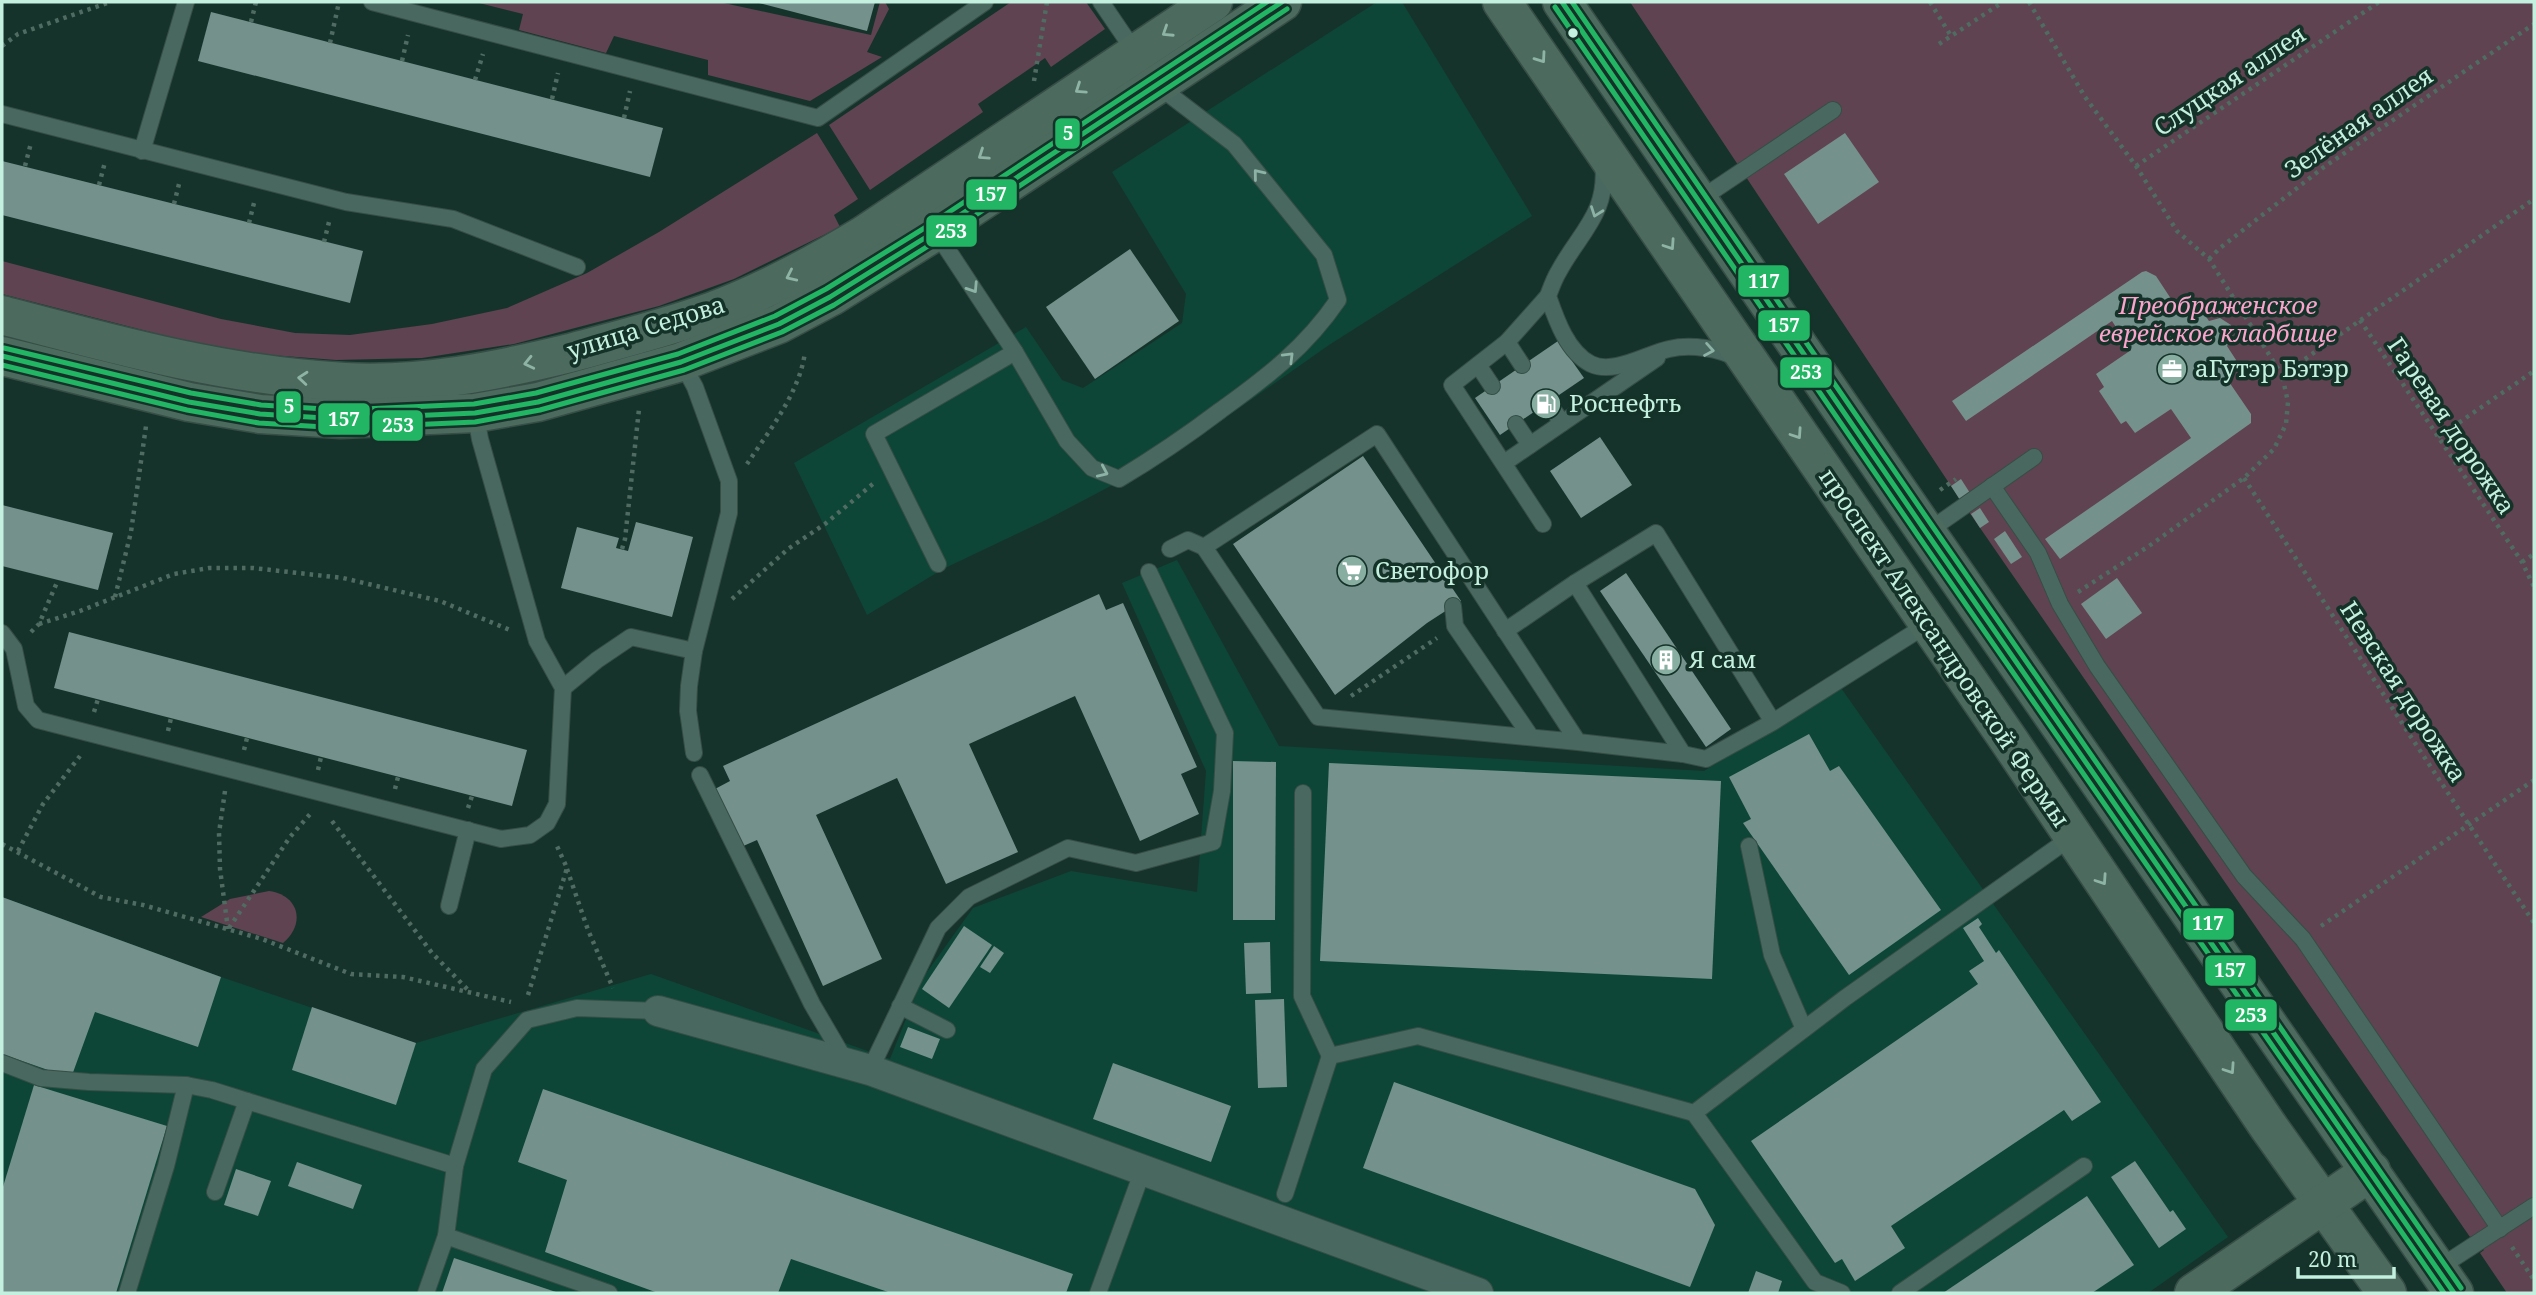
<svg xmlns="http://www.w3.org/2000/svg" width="2536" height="1295" font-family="'Noto Serif',serif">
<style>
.built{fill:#0d4637}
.green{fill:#5f4350}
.building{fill:#74918c}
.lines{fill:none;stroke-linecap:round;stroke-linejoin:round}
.lane-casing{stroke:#364e46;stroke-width:18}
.street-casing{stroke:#364e46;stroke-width:32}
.secondary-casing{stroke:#364e46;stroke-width:41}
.path{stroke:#4f6b62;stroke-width:4.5;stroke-dasharray:3.5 5;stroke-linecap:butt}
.lane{stroke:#496960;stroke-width:16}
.street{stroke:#496960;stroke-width:30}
.secondary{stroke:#4d6a5f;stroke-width:38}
.bus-1-casing{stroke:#153229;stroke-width:10}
.bus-2-casing{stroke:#153229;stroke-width:10}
.bus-3-casing{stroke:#153229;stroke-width:10}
.bus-4-casing{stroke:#153229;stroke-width:10}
.bus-1{stroke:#21b564;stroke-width:5}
.bus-2{stroke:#21b564;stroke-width:5}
.bus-3{stroke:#21b564;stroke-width:5}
.bus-4{stroke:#21b564;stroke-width:5}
.oneway{stroke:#8eb4a5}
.oneway2{stroke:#8db3a6}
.bus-dot{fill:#c4f0df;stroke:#153229;stroke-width:2.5}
.labels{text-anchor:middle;stroke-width:7;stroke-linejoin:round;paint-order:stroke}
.street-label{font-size:24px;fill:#c4f0df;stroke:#153229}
.park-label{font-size:24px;font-style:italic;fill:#faa4cc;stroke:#153229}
.poi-label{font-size:24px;fill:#c4f0df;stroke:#153229;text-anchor:start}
.line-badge{stroke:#153229;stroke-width:2.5}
.badge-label{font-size:19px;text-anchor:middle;font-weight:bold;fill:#fff}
</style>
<rect width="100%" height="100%" fill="#16332b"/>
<g class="built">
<path d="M1377 2H1402L1532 216 1329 345 1181 449 1048 519 943 569 867 615 794 463 1026 327 1062 380 1083 388 1182 323 1186 294 1112 172Z"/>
<path d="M1177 560 1279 746 1704 771 1841 688 2228 1237 2148 1293H2V897L221 977 416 1043 651 974 890 1059 922 979 973 908 1071 871 1197 892 1206 771 1122 583Z"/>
</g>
<g class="green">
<path d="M475 2H719L871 35 880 2H885L889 9 867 52 882 57 810 101 708 75V60L614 36 606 53 519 30 523 14Z"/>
<path d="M1011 2H1086L1105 29 1051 67 1045 58 978 104 983 112 870 190 829 125Z"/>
<path d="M1630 2H2534V1293H2507L2480 1253 2484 1250 2474 1235 2470 1237 1949 483Z"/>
<path d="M817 133 858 199 834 215 840 227 734 279 659 306 514 344 422 358 336 360 257 354 213 348 2 294V261L221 319 295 333 350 335 432 324 507 308 587 273 659 232Z"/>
<path d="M269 891C299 895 306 924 283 943L201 917 230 899Z"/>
</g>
<g class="building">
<path d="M755 2H875L867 31Z"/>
<path d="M211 12 663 128 650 177 198 61Z"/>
<path d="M1845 133 1879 182 1818 224 1784 174Z"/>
<path d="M2 161 363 251 350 303 2 215Z"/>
<path d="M1130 249 1179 321 1095 379 1046 307Z"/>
<path d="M2146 271 2156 276 2181 314 2197 303 2209 321 2220 318 2231 325 2233 336 2227 346 2238 363 2223 373 2251 414V423L2060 559 2045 539 2191 438 2171 409 2135 433 2126 421 2121 424 2099 391 2104 387 2096 374 2131 350 2112 321 1966 421 1952 401 2142 272Z"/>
<path d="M1558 341 1584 378 1500 435 1475 398Z"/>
<path d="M1600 437 1632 485 1581 518 1550 471Z"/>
<path d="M1363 456 1461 601 1427 623 1335 695 1233 544Z"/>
<path d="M1961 479 1970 493 1960 500 1951 486Z"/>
<path d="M2 505 113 533 98 590 2 566Z"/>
<path d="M1980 508 1989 522 1980 528 1971 514Z"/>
<path d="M636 522 693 537 672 617 561 588 577 527 619 538 616 548 628 551Z"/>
<path d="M2005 531 2022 557 2011 564 1994 539Z"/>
<path d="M1626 573 1731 729 1706 747 1600 591Z"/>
<path d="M2117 578 2142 613 2106 639 2081 604Z"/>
<path d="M1099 594 1106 610 1123 603 1197 767 1181 774 1199 814 1140 841 1075 696 969 744 1018 852 946 884 897 778 816 815 882 959 823 986 757 840 741 847 715 789 730 781 723 766Z"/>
<path d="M69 632 527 750 512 806 54 688Z"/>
<path d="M1809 734 1830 771 1839 766 1941 910 1849 975 1743 823 1751 819 1729 777Z"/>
<path d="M1233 761 1276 762 1275 920H1233Z"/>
<path d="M1329 763 1721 781 1712 979 1320 961Z"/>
<path d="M2 897 221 977 198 1047 95 1012 71 1078 2 1054Z"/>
<path d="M1978 918 1982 924 1979 927 1996 953 1999 950 2101 1102 2072 1121 2064 1110 1891 1226 1905 1248 1855 1281 1842 1259 1835 1263 1751 1141 1978 984 1969 971 1984 961 1963 928Z"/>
<path d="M964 926 992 945 949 1008 922 989Z"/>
<path d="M1270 942 1271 993 1246 994 1244 943Z"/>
<path d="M994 946 1004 953 990 973 980 967Z"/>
<path d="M1284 999 1287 1087 1258 1088 1255 1000Z"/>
<path d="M312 1007 416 1043 396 1105 292 1070Z"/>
<path d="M908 1027 940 1039 932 1059 900 1047Z"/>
<path d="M1113 1063 1231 1106 1211 1162 1093 1119Z"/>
<path d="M1394 1082 1695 1189 1715 1225 1690 1287 1363 1168Z"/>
<path d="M34 1085 167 1126 116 1293H2V1190Z"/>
<path d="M543 1089 1073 1274 1066 1293H891L791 1259 778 1293H658L545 1252 567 1180 518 1162Z"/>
<path d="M2135 1161 2170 1212 2173 1210 2186 1229 2159 1248 2111 1177Z"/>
<path d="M297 1162 362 1185 353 1209 288 1186Z"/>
<path d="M236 1169 271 1181 258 1216 224 1205Z"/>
<path d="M2087 1196 2134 1265 2092 1293H1943Z"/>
<path d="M454 1258 559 1293H442Z"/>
<path d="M1756 1271 1782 1281 1778 1293H1748Z"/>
</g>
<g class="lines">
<g class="lane-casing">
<g id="lane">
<path d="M372 2 818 118 985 2"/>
<path d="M1101 2 1137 55"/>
<path d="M2 114 346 202 453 219 577 267"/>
<path d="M142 151 186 2"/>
<path d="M1603 162C1609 213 1580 232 1559 271 1554 279 1551 288 1548 296 1556 319 1567 352 1591 364 1614 375 1646 354 1669 349 1690 344 1720 348 1738 359"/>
<path d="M1699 200 1833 110"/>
<path d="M934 229 1015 352 1067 441 1092 468 1119 479C1154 458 1188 435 1221 410 1267 377 1306 347 1338 300L1324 255 1234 144 1157 85"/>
<path d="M1507 342 1522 365"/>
<path d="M681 361 695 387 729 481V513L694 651 689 686 688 711 694 753"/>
<path d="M1478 365 1492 386"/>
<path d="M1548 402 1562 423"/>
<path d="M1516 424 1530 445"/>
<path d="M1504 463 1657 358"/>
<path d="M1992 486 2038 553 2060 604 2097 666 2244 876 2303 939 2500 1229"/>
<path d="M1543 524 1452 385 1507 342 1548 296"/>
<path d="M1927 532 2034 457"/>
<path d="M1170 549 1188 540 1204 547"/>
<path d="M938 564 874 434 1015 352"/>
<path d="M1453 606 1455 626 1531 737"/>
<path d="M1505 631 1575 583"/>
<path d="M2 633 14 649 26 706 38 720 501 839 530 835 547 823 557 804 563 688 537 641 480 439 475 411"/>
<path d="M563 688 597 660 631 637 694 651"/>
<path d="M1773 722 1706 759 1683 754 1575 583 1656 533 1773 722 1928 624"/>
<path d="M1578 742 1318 717 1204 547 1377 434 1578 742 1683 754"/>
<path d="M700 775 812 1004 846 1062"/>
<path d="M1303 793 1302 996 1330 1056"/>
<path d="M1749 846 1772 955 1804 1029"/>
<path d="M449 906 468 830"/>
<path d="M900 1006 947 1030"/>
<path d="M2 1063 41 1078 89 1082 186 1085"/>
<path d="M870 1070 938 928 969 897 1068 848 1136 863 1213 842 1222 791 1225 733 1149 572"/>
<path d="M1694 1113 1815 1282 1842 1293"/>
<path d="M215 1192 247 1101"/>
<path d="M1285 1194 1330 1056 1418 1036 1694 1113 1845 998 2073 836"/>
<path d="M446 1236 609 1293"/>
<path d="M2437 1269 2534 1206"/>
<path d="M127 1293 166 1166 186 1085 212 1090 455 1166"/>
<path d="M426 1293 446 1236 455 1166 484 1069 527 1020 577 1008 658 1011"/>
<path d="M1098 1293 1143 1170"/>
<path d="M1900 1293 2084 1166"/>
</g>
</g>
<g class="street-casing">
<path id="street" d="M658 1011 870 1070 1478 1293"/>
</g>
<g class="secondary-casing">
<g id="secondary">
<path d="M1502 2 2010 742 2268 1126 2387 1293"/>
<path d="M1562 2 1926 532 2454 1293"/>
<path d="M2 315C115 345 228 376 345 382 422 386 496 371 570 353 618 340 666 328 713 311 766 291 816 264 864 235L1213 2"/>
<path d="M2 356 189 402 260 414 341 419 475 413 538 402 681 362 779 324 830 297 936 231 1282 2"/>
<path d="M2194 1293 2371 1171"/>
</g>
</g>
<g class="path">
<path d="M1930 2 1951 36"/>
<path d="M2029 2 2085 97 2136 166 2177 231 2209 259 2282 375"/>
<path d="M251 22 256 2"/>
<path d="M330 43 339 2"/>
<path d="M1939 44 2003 2"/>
<path d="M2 46 18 34 110 2"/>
<path d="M402 61 408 35"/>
<path d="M475 80 483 54"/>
<path d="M1034 81 1047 2"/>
<path d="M552 99 558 73"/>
<path d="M624 118 630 91"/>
<path d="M25 166 31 143"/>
<path d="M2136 166 2379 2"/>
<path d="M99 185 105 162"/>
<path d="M174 204 179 184"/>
<path d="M249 223 254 203"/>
<path d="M324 242 329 222"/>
<path d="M2209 259 2220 248 2324 167 2534 24"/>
<path d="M2360 320 2522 562 2534 587"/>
<path d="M2438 437 2534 371"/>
<path d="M747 464C769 431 800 392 805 352"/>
<path d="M2244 478 2411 737 2534 923"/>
<path d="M1940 490 1956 479"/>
<path d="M622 549 625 539 639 409"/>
<path d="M2522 562 2534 554"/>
<path d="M2078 592 2149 546 2244 478 2274 449 2286 424 2288 402 2282 375 2534 199"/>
<path d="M115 597 131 532 146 426"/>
<path d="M732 599 788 549 825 524 874 483"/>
<path d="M39 624 80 611 174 574 209 568H253L343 578 440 601 510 630"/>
<path d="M31 632 39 624 58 580"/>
<path d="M1351 696 1437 638"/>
<path d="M94 712 98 699"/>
<path d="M168 731 171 718"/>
<path d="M244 750 247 738"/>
<path d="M318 770 321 757"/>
<path d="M395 789 398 777"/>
<path d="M225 791 219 833 220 869 228 929"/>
<path d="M468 808 472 796"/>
<path d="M332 821 432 953 469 991"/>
<path d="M2 844 101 897 143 905 262 939 351 974 403 977 511 1002"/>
<path d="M18 851 43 804 80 756"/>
<path d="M567 869 588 930 613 988"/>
<path d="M2321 926 2534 780"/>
<path d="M229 928 290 837 311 813"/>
<path d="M528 995 567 868 556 844"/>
<path d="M2512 1247 2534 1280"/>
</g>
<use href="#lane" class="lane"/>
<use href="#street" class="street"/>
<use href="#secondary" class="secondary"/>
<g class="bus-1-casing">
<g id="bus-1">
<path d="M1562 2 1926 532 2454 1293"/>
<path d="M2 356 189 402 260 414 341 419 475 413 538 402 681 362 779 324 830 297 936 231 1282 2"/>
</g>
</g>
<g class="bus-2-casing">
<g id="bus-2">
<path d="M1555 7 1919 537 2444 1293"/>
<path d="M2 365 187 410 259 423 341 428 475 422 540 410 684 370 782 332 834 305 941 238 1287 9"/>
</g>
</g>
<g class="bus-3-casing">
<path id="bus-3" d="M1572 2 1933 527 2461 1288"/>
</g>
<g class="bus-4-casing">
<path id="bus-4" d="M4 348 191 393 261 405 341 410 474 404 536 393 678 354 775 316 826 289 931 224 1267 2"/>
</g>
<use href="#bus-1" class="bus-1"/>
<use href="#bus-2" class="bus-2"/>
<use href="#bus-3" class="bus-3"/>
<use href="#bus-4" class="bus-4"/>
</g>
<defs><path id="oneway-chevron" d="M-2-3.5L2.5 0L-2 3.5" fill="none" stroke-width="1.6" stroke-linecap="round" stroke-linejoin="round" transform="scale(1.75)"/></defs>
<g class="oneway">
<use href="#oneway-chevron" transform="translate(1167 32) rotate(147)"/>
<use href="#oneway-chevron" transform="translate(1541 58) rotate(55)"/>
<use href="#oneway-chevron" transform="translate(1080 89) rotate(146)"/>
<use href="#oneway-chevron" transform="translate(983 155) rotate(146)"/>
<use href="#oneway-chevron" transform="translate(1670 245) rotate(56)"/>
<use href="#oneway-chevron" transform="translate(791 276) rotate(155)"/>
<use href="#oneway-chevron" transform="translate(529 363) rotate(167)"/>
<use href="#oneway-chevron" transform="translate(303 378) rotate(-175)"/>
<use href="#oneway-chevron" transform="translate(1797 434) rotate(56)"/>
<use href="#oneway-chevron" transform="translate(2102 880) rotate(56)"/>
<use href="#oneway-chevron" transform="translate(2230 1069) rotate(56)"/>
</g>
<g class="oneway2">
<use href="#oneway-chevron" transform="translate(1258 174) rotate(-129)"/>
<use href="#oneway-chevron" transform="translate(1596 212) rotate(110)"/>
<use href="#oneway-chevron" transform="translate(973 288) rotate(57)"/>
<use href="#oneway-chevron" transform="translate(1709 350) rotate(10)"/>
<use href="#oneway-chevron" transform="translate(1289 357) rotate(-45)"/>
<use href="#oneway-chevron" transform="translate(1103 472) rotate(24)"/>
</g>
<defs>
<g id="office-disc" transform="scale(1.575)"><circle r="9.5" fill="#87aea0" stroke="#153229"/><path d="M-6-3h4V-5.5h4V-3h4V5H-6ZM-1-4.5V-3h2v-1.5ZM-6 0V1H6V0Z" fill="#fff"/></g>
<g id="fuel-disc" transform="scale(1.575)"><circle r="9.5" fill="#87aea0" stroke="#153229"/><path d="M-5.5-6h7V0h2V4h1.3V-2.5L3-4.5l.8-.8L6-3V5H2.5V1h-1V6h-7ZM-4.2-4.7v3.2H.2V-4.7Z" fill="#fff"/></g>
<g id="supermarket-disc" transform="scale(1.575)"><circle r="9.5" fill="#87aea0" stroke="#153229"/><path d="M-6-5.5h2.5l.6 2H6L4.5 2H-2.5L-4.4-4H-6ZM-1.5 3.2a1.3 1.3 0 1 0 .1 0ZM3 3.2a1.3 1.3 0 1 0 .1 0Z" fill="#fff"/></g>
<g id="building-disc" transform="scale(1.575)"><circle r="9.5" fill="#87aea0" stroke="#153229"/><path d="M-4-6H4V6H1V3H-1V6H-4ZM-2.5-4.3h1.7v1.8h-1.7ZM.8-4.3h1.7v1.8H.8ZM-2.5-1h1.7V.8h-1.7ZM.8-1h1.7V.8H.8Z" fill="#fff"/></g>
</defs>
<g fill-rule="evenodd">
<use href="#office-disc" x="2172" y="369"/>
<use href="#fuel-disc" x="1546" y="404"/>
<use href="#supermarket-disc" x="1352" y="571"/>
<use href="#building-disc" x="1666" y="660"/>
</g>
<circle class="bus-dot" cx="1573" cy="33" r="6"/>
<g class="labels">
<g class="street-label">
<text transform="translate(2230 81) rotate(-34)" y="8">Слуцкая аллея</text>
<text transform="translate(2359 123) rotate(-35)" y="8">Зелёная аллея</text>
<text transform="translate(646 328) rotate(-17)" y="8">улица Седова</text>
<text transform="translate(2451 426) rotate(56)" y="8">Гаревая дорожка</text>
<text transform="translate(1944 648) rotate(56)" y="8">проспект Александровской Фермы</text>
<text transform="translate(2403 692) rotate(57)" y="8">Невская дорожка</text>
</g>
<g class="park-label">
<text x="2218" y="314">Преображенское<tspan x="2218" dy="28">еврейское кладбище</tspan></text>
</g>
<g class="poi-label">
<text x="2195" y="377">аГутэр Бэтэр</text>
<text x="1569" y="412">Роснефть</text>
<text x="1375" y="579">Светофор</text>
<text x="1689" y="668">Я сам</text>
</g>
</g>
<g class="line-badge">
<rect x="1054" y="117" width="27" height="33" rx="7" fill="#21b564"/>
<rect x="965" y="178" width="53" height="33" rx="7" fill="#21b564"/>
<rect x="925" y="214" width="53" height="34" rx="7" fill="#21b564"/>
<rect x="1737" y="264" width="53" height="34" rx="7" fill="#21b564"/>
<rect x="1757" y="309" width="54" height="33" rx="7" fill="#21b564"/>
<rect x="1779" y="356" width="54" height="33" rx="7" fill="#21b564"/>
<rect x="275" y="390" width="27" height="34" rx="7" fill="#21b564"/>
<rect x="317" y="402" width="54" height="34" rx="7" fill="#21b564"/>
<rect x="371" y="409" width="53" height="33" rx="7" fill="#21b564"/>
<rect x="2182" y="907" width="53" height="34" rx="7" fill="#21b564"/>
<rect x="2204" y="954" width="53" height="33" rx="7" fill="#21b564"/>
<rect x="2224" y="998" width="54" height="34" rx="7" fill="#21b564"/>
</g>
<g class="badge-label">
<text x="1068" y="140">5</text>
<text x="991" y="201">157</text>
<text x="951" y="238">253</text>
<text x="1764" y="288">117</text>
<text x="1784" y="332">157</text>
<text x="1806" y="379">253</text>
<text x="289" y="413">5</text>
<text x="344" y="426">157</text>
<text x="398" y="432">253</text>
<text x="2208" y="930">117</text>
<text x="2230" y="977">157</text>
<text x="2251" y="1022">253</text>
</g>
<rect width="2536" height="1295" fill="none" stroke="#c4f0df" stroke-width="7"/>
<path d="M2298 1267v10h96v-10" fill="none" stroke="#c4f0df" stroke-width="3.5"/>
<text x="2308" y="1267" font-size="21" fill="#c4f0df" stroke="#153229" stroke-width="5" paint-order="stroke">20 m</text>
</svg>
